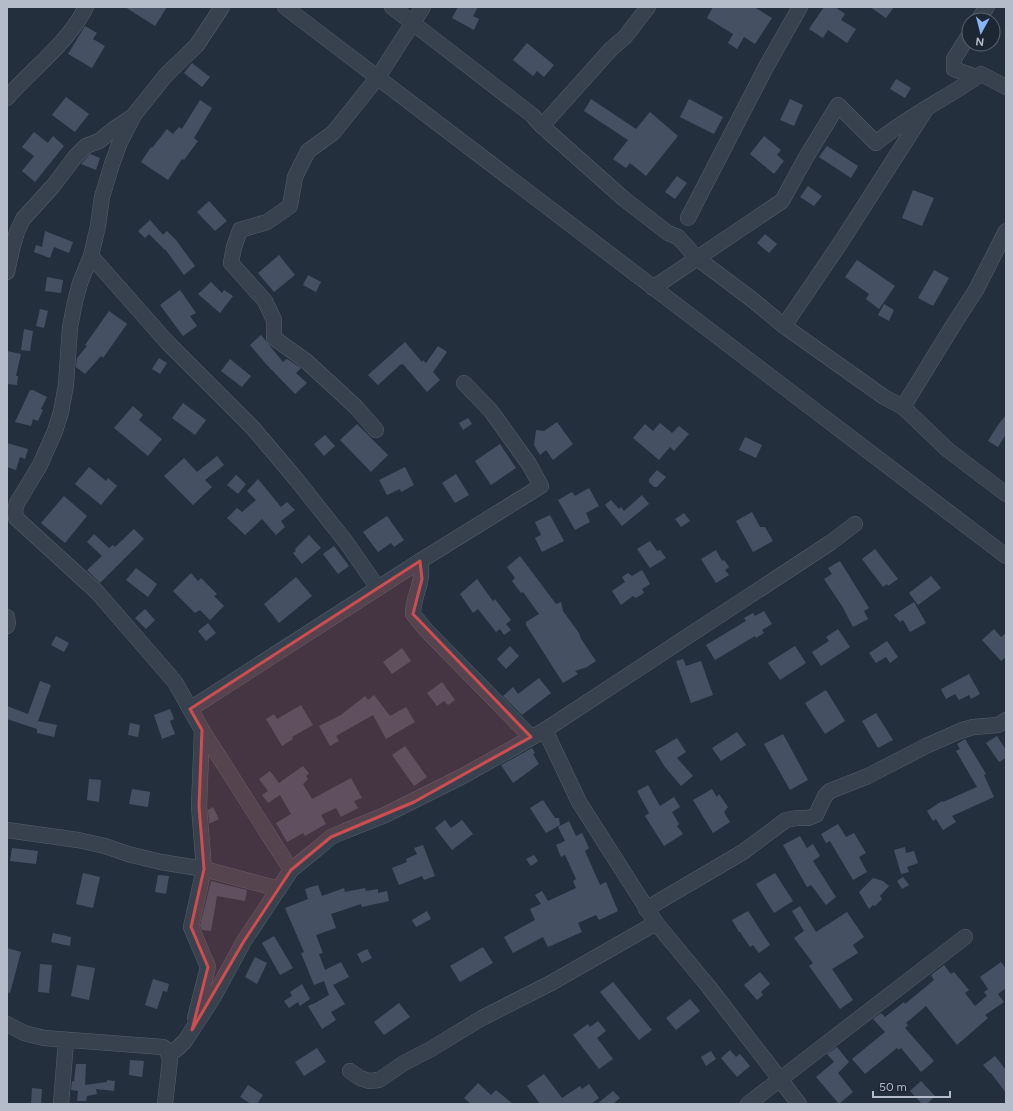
<svg xmlns="http://www.w3.org/2000/svg" width="1013" height="1111" font-family="Figtree,sans-serif">
<style>
.building{fill:#455162}
.lines{fill:none;stroke-linecap:round;stroke-linejoin:round}
.minor-casing{stroke:#565f6c;stroke-width:16}
.minor{stroke:#38414e;stroke-width:15}
.marked{fill:#ce4d50;fill-opacity:0.2;stroke:#ce4d50;stroke-width:3;stroke-linejoin:round}
</style>
<rect width="100%" height="100%" fill="#242f3e"/>
<g class="building">
<path d="M125 7H167L155 26Z"/>
<path d="M458 7H478L473 16 479 19 474 30 452 18Z"/>
<path d="M713 7H754L772 18 755 44 744 37 737 49 728 43 733 34 707 18Z"/>
<path d="M824 7H835L845 14 841 20 856 29 847 43 828 30 823 38 809 29Z"/>
<path d="M870 7H894L886 18Z"/>
<path d="M85 26 97 33 93 39 105 46 92 68 68 54Z"/>
<path d="M527 43 554 65 544 77 537 71 533 76 513 60Z"/>
<path d="M192 63 210 77 202 87 184 73Z"/>
<path d="M896 79 911 88 905 98 890 89Z"/>
<path d="M66 97 89 114 75 132 52 115Z"/>
<path d="M591 99 636 129 650 112 678 136 646 176 630 163 626 168 613 159 628 140 584 111Z"/>
<path d="M689 99 723 117 714 134 680 117Z"/>
<path d="M790 99 803 105 794 126 780 120Z"/>
<path d="M200 100 212 108 194 138 198 141 184 160 182 159 168 180 141 162 151 147 152 148 167 129 173 134 179 127 182 129Z"/>
<path d="M34 132 48 143 53 136 64 146 35 182 22 171 34 156 22 147Z"/>
<path d="M764 136 781 150 777 155 784 161 774 174 750 154Z"/>
<path d="M827 146 858 166 851 178 819 157Z"/>
<path d="M90 154 100 158 96 170 81 164Z"/>
<path d="M677 176 687 183 675 199 665 192Z"/>
<path d="M808 186 822 196 814 206 800 197Z"/>
<path d="M913 190 934 198 922 226 902 218Z"/>
<path d="M209 201 227 221 215 231 197 212Z"/>
<path d="M150 220 163 235 167 231 176 240 195 266 184 275 165 249V250L149 234 145 238 138 231Z"/>
<path d="M45 231 73 242 69 253 54 247 50 258 34 252 36 245 42 247Z"/>
<path d="M765 234 777 244 769 253 757 243Z"/>
<path d="M279 255 295 275 274 292 258 273Z"/>
<path d="M857 260 895 286 879 309 866 299 869 294 845 277Z"/>
<path d="M934 270 949 278 933 306 918 298Z"/>
<path d="M308 275 321 282 316 292 303 285Z"/>
<path d="M47 277 63 280 61 293 45 291Z"/>
<path d="M211 282 222 293 224 290 233 296 220 313 198 294Z"/>
<path d="M180 290 196 313 190 316 197 326 183 336 160 305Z"/>
<path d="M884 304 894 310 889 321 878 315Z"/>
<path d="M40 309 48 311 44 328 36 326Z"/>
<path d="M109 311 127 324 103 358 101 356 85 374 76 367 77 358 87 346 85 345Z"/>
<path d="M24 329 33 331 30 351 21 350Z"/>
<path d="M261 335 283 362 287 359 301 368 296 373 307 383 295 394 266 364 250 345Z"/>
<path d="M405 342 422 362 423 360 426 363 438 346 447 352 433 372 440 380 427 392 403 364 402 365 401 364 378 385 368 375Z"/>
<path d="M7 351 21 354 16 376H18L17 385 7 384Z"/>
<path d="M159 358 167 363 160 374 152 369Z"/>
<path d="M230 359 251 376 242 387 221 371Z"/>
<path d="M30 390H33L47 397 41 409 43 410 38 421 33 419 31 426 15 422Z"/>
<path d="M183 403 206 420 195 435 172 418Z"/>
<path d="M133 406 143 415 139 420 162 439 148 456 114 428Z"/>
<path d="M1006 415V434L998 447 988 441 998 425Z"/>
<path d="M468 418 472 424 463 430 459 423Z"/>
<path d="M557 422 573 444 553 460 546 450 540 455 534 445 536 430 544 431Z"/>
<path d="M660 423 672 433 679 426 689 434 674 451 670 447 659 460 633 438 645 424 653 431Z"/>
<path d="M357 424 388 455 371 472 340 440Z"/>
<path d="M325 435 335 446 324 456 314 444Z"/>
<path d="M745 437 762 445 756 458 739 450Z"/>
<path d="M7 443 28 449 25 459 20 457 16 470 7 467Z"/>
<path d="M500 444 516 468 491 485 475 461Z"/>
<path d="M217 456 224 465 205 480 212 487 193 505 164 476 184 458 197 472Z"/>
<path d="M89 467 106 481 108 478 117 486 101 505 75 484Z"/>
<path d="M405 467 414 485 401 492 400 489 387 495 379 480Z"/>
<path d="M657 470 666 477 657 487H654L649 482V479Z"/>
<path d="M456 474 469 495 455 503 442 483Z"/>
<path d="M236 475 246 484 238 494 227 485Z"/>
<path d="M258 479 281 507 287 502 295 510 281 521 285 527 276 535 262 519 245 535 227 518 237 508 242 512 256 500 247 491Z"/>
<path d="M589 488 599 506 586 513 590 522 575 530 558 500 572 492 575 496Z"/>
<path d="M642 495 649 504 622 526 605 505 611 500 619 509 621 507 624 511Z"/>
<path d="M64 496 87 516 65 543 41 523Z"/>
<path d="M752 512 760 527H765L773 541 753 552 736 521Z"/>
<path d="M684 513 690 521 681 527 675 519Z"/>
<path d="M550 515 564 541 542 552 535 538 541 535 535 522Z"/>
<path d="M387 516 404 540 394 547 391 543 378 552 363 532Z"/>
<path d="M134 529 144 539 100 583 87 570 102 556 87 542 94 534 109 548 113 545 115 547Z"/>
<path d="M309 535 321 548 302 564 293 553 296 551 295 549Z"/>
<path d="M650 541 657 551 660 550 666 558 650 568 637 549Z"/>
<path d="M334 546 349 566 338 574 323 554Z"/>
<path d="M875 549 898 579 888 586 887 584 883 587 862 559Z"/>
<path d="M716 550 722 561 724 560 729 567 725 570 729 575 716 583 701 559Z"/>
<path d="M520 556 556 604 561 602 563 611 579 633 581 639 596 661 587 667 575 671 578 674 563 683 526 625V622L539 614 523 592 521 593 512 581 515 578 507 567Z"/>
<path d="M840 561 869 608 864 611 868 619 853 627 842 606 824 579 832 574 828 568Z"/>
<path d="M136 568 157 584 148 597 126 580Z"/>
<path d="M642 570 650 584 642 589 644 593 636 598 633 596 621 605 612 591 625 582 622 577 628 573 632 576Z"/>
<path d="M191 573 198 581 201 578 217 594 214 596 224 606 210 620 200 610 195 613 173 591Z"/>
<path d="M931 576 941 588 918 605 909 593Z"/>
<path d="M296 577 312 596 279 623 264 604Z"/>
<path d="M477 579 493 601 495 599 511 620 506 624 511 630 504 635 500 629 496 632 478 609 473 613 460 594Z"/>
<path d="M914 602 926 623 910 632 903 620 900 622 894 615Z"/>
<path d="M145 609 155 620 146 629 135 618Z"/>
<path d="M764 611 772 624 762 630 764 633 756 638 755 636 715 660 706 645 746 621 744 618 753 613 755 616Z"/>
<path d="M208 623 216 633 206 641 198 631Z"/>
<path d="M838 629 850 647 821 666 812 652 829 641 826 637Z"/>
<path d="M994 629 1001 637 1006 633V657L1001 661 982 640Z"/>
<path d="M56 636 69 643 64 652 51 645Z"/>
<path d="M887 641 898 657 890 663 886 657 876 663 869 653Z"/>
<path d="M510 646 519 656 506 669 497 659Z"/>
<path d="M795 646 806 663 780 680 768 663Z"/>
<path d="M402 648 411 661 392 674 383 662Z"/>
<path d="M683 659 686 666 701 661 713 695 691 703 676 661Z"/>
<path d="M969 674 980 694 971 699 969 695 959 700 955 694 946 699 941 689Z"/>
<path d="M539 678 551 693 522 715 503 696 513 687 518 694Z"/>
<path d="M40 681 51 685 38 721 57 725 54 737 37 733V729L7 719V706L28 714Z"/>
<path d="M442 682 455 700 448 705 444 701 437 706 427 693Z"/>
<path d="M826 690 845 721 825 734 805 703Z"/>
<path d="M374 695 390 716 406 707 415 722 386 739 373 715 336 736 339 741 330 746 319 726 341 715 365 696 368 700Z"/>
<path d="M301 705 313 725 292 737 293 739 282 746 266 719 274 714 277 719Z"/>
<path d="M170 709 174 719 170 721 175 734 162 739 154 715Z"/>
<path d="M876 713 893 740 878 748 862 721Z"/>
<path d="M130 723 140 725 138 737 128 735Z"/>
<path d="M737 732 746 745 721 761 712 748Z"/>
<path d="M783 734 808 780 790 790 764 744Z"/>
<path d="M997 736 1006 750V758L999 762 986 743Z"/>
<path d="M677 738 686 752 677 758 693 776 681 786 665 767 655 751Z"/>
<path d="M965 739 986 774 984 775 994 797 952 816 956 822 943 830 936 819 933 821 927 811 942 801 943 802 977 787 956 751 960 749 957 744Z"/>
<path d="M405 746 427 777 414 786 392 755Z"/>
<path d="M532 748 535 753 533 754 539 764 513 783 501 765Z"/>
<path d="M303 766 309 773 306 776 308 779 303 784 312 799 351 778 362 798 354 801 358 808 341 817 336 808 321 815 326 824 305 836 303 833 287 842 276 823 291 814 280 795 268 803 262 795 268 791 259 779 270 771 279 783Z"/>
<path d="M89 779 101 780 99 802 87 800Z"/>
<path d="M648 785 660 806 674 797 680 807 672 812 679 824 677 826 683 834 664 846 645 816 649 813 637 791Z"/>
<path d="M132 789 150 792 148 807 129 804Z"/>
<path d="M712 789 717 797 719 794 728 807 724 812 730 822 713 833 693 800Z"/>
<path d="M543 800 555 818H559L560 825 546 833 530 808Z"/>
<path d="M213 807 219 819 211 823H209L208 810Z"/>
<path d="M445 820 451 828 462 820 473 834 452 850 435 828Z"/>
<path d="M569 821 576 836 582 833 589 848 585 851 600 885 606 882 618 911 599 920 596 915 578 923 582 932 548 947 543 937 513 953 504 937 535 920 530 909 541 904 535 895 542 891 548 901 576 888 573 881 576 879 565 855 561 857 556 845 565 841 558 827Z"/>
<path d="M838 824 846 837 854 833 866 853 859 857 867 872 853 880 830 841 826 843 821 834Z"/>
<path d="M800 836 807 848 813 844 820 856 813 861 836 897 826 905 811 885 807 887 783 845Z"/>
<path d="M423 845 435 876 424 880 422 876 399 885 392 868 407 862 406 859 417 854 414 848Z"/>
<path d="M905 847 906 853 914 851 918 863 907 867 909 872 901 874 894 850Z"/>
<path d="M12 848 38 851 36 864 10 861Z"/>
<path d="M534 855 538 861 531 866 526 859Z"/>
<path d="M83 873 100 877 93 908 76 904Z"/>
<path d="M775 873 793 901 774 913 756 884Z"/>
<path d="M158 875 169 876 166 894 155 892Z"/>
<path d="M903 877 909 885 902 889 897 881Z"/>
<path d="M873 878 883 881 889 886 880 896 882 899 875 906 873 905 869 909 859 892Z"/>
<path d="M211 881 247 890 245 901 217 896 211 931 202 930 200 926Z"/>
<path d="M318 885 322 896 344 888 345 892 365 888 366 891 378 889V893L387 891 389 901 362 907 361 904 331 914 336 928 316 935 323 953 319 954 325 970 341 962 349 977 333 985 345 1004 331 1012 336 1020 322 1029 308 1006 315 1003 329 995 324 981 314 985 301 953 304 952 285 908 308 899 305 889Z"/>
<path d="M800 906 816 932 847 912 864 937 853 945 858 953 832 969 853 1000 840 1009 809 966 813 963 794 938 804 931 792 911Z"/>
<path d="M427 911 431 919 416 927 412 920Z"/>
<path d="M748 911 770 945 759 953 753 945 750 947 740 932H739L732 920Z"/>
<path d="M53 933 71 937 70 946 51 942Z"/>
<path d="M274 936 293 968 280 975 262 943Z"/>
<path d="M483 947 493 963 460 982 450 966Z"/>
<path d="M7 948 21 952 10 993 7 992Z"/>
<path d="M367 949 372 958 362 963 357 954Z"/>
<path d="M255 957 267 963 257 984 245 977Z"/>
<path d="M1001 962 1006 969V988L998 994 1004 1002 985 1015 988 1018 957 1045 926 1006 906 1023 908 1025 905 1028 934 1061 921 1072 901 1048 899 1050 897 1048 865 1074 852 1059 885 1032 873 1019 881 1013 885 1017 904 1002 905 1004 934 980 931 975 944 965 951 974 954 972 969 990 965 993 975 1006 987 996 984 992 988 989 980 977Z"/>
<path d="M40 964 52 965 49 993 38 992Z"/>
<path d="M77 965 95 968 89 1000 71 996Z"/>
<path d="M760 972 770 984 761 992 763 995 757 1000 744 985Z"/>
<path d="M153 979 169 984 167 992 163 991 157 1009 145 1005Z"/>
<path d="M613 982 652 1030 639 1040 600 992Z"/>
<path d="M302 984 310 999 300 1006 298 1002 289 1008 284 1001 292 996 290 992Z"/>
<path d="M690 999 700 1011 676 1030 666 1018Z"/>
<path d="M399 1003 410 1017 384 1035 374 1022Z"/>
<path d="M598 1021 606 1031 597 1038 613 1059 599 1069 573 1035 588 1024 590 1027Z"/>
<path d="M837 1047 849 1062 838 1073 853 1092 839 1104 816 1077 834 1062 827 1054Z"/>
<path d="M317 1048 326 1062 304 1076 295 1062Z"/>
<path d="M730 1050 736 1057 740 1054 750 1066 737 1077 721 1058Z"/>
<path d="M711 1051 716 1059 706 1066 701 1057Z"/>
<path d="M995 1056 1006 1070V1093L991 1073H990L983 1065Z"/>
<path d="M130 1060 144 1061 142 1077 129 1075Z"/>
<path d="M76 1064H86L85 1085 107 1082V1080L115 1081 114 1091 96 1089 97 1094 87 1096 86 1101H77L78 1091 71 1090 72 1081 74 1082Z"/>
<path d="M544 1074 562 1098 580 1086 582 1089 589 1084 599 1098 591 1104H540L527 1086Z"/>
<path d="M921 1081 935 1096 927 1104H922L910 1091Z"/>
<path d="M478 1083 491 1095 496 1090 513 1104H471L464 1098Z"/>
<path d="M248 1085 263 1095 257 1104H251L240 1097Z"/>
<path d="M32 1088 42 1089 41 1104H31Z"/>
<path d="M613 1091 620 1098 613 1104H597Z"/>
</g>
<g class="lines">
<g class="minor-casing">
<g id="minor">
<path d="M222 7 197 45 166 75 134 115 120 142 112 164 102 197 98 226 91 256 80 283 75 302 70 327 66 385 61 412 55 431 40 465 17 503 15 511 16 518 97 592 175 682 202 730 291 870"/>
<path d="M285 7 1006 556"/>
<path d="M392 7 532 115 542 126 624 199 668 233 678 237 697 258 754 301 784 326 884 397 903 407 948 450 1006 494"/>
<path d="M978 20 987 7"/>
<path d="M969 35 954 59V69L976 77"/>
<path d="M7 98C33 68 68 43 86 7"/>
<path d="M542 126 611 49 625 37 648 7"/>
<path d="M688 218 766 67 800 7"/>
<path d="M91 256 167 342 252 427 296 479 346 542 378 588"/>
<path d="M7 272 12 249 17 232 23 219 53 186 75 157 86 146 99 141 114 129 132 117"/>
<path d="M653 288 782 201 805 159 838 105 876 143C908 116 947 98 981 74L1006 87"/>
<path d="M784 326 841 242 925 111"/>
<path d="M903 407 954 324 976 290 1006 231"/>
<path d="M376 430 356 407 306 361 274 338V320L265 301 231 263 234 247 240 230 267 222 290 206 295 177 308 151 333 133 378 77 423 7"/>
<path d="M420 561C425 583 413 594 413 614L426 630 531 737"/>
<path d="M7 617 8 623 7 626"/>
<path d="M190 709 420 561 541 486 529 464 491 411 464 383"/>
<path d="M545 730 579 802 656 923 709 987 799 1104"/>
<path d="M7 830 78 840 105 846 128 854 161 862 204 869 279 889"/>
<path d="M646 909 743 852 786 820 797 818H808L816 815 825 796 830 791 868 776 926 746 960 731 973 727 998 725 1006 720"/>
<path d="M195 1018 208 967 191 927 204 869 199 806 202 730"/>
<path d="M7 1024 24 1033 44 1038 163 1047 167 1050 170 1060 165 1104"/>
<path d="M169 1054 177 1049 185 1041 213 998 244 941 291 870 317 849 331 837 345 831 385 815 463 776 545 730 830 543 855 524"/>
<path d="M350 1071 360 1078 369 1081 379 1080 404 1063 431 1049 482 1018 551 983 656 923"/>
<path d="M61 1104 66 1041"/>
<path d="M748 1104 965 937"/>
</g>
</g>
<use href="#minor" class="minor"/>
</g>
<path class="marked" d="M420 561 422 579 413 614 531 737 414 802 331 837 291 870 244 941 192 1030 208 967 191 927 204 869 199 806 202 730 190 709Z"/>
<rect width="1013" height="1111" fill="none" stroke="#b4bcc9" stroke-width="16"/>
<g transform="translate(981 32) rotate(187)"><circle r="19" fill="#1d2633" stroke="#59626f"/>
<path d="M0-3L7 15L0 10L-7 15Z" fill="#8ab4f8"/>
<text y="-6" font-size="11" font-weight="bold" text-anchor="middle" fill="#b4bcc9">N</text>
</g>
<path d="M873 1091v6h77v-6" fill="none" stroke="#b4bcc9" stroke-width="2"/>
<text x="879" y="1091" font-size="12" fill="#b4bcc9" stroke="#1d2633" stroke-width="3" paint-order="stroke">50 m</text>
</svg>
